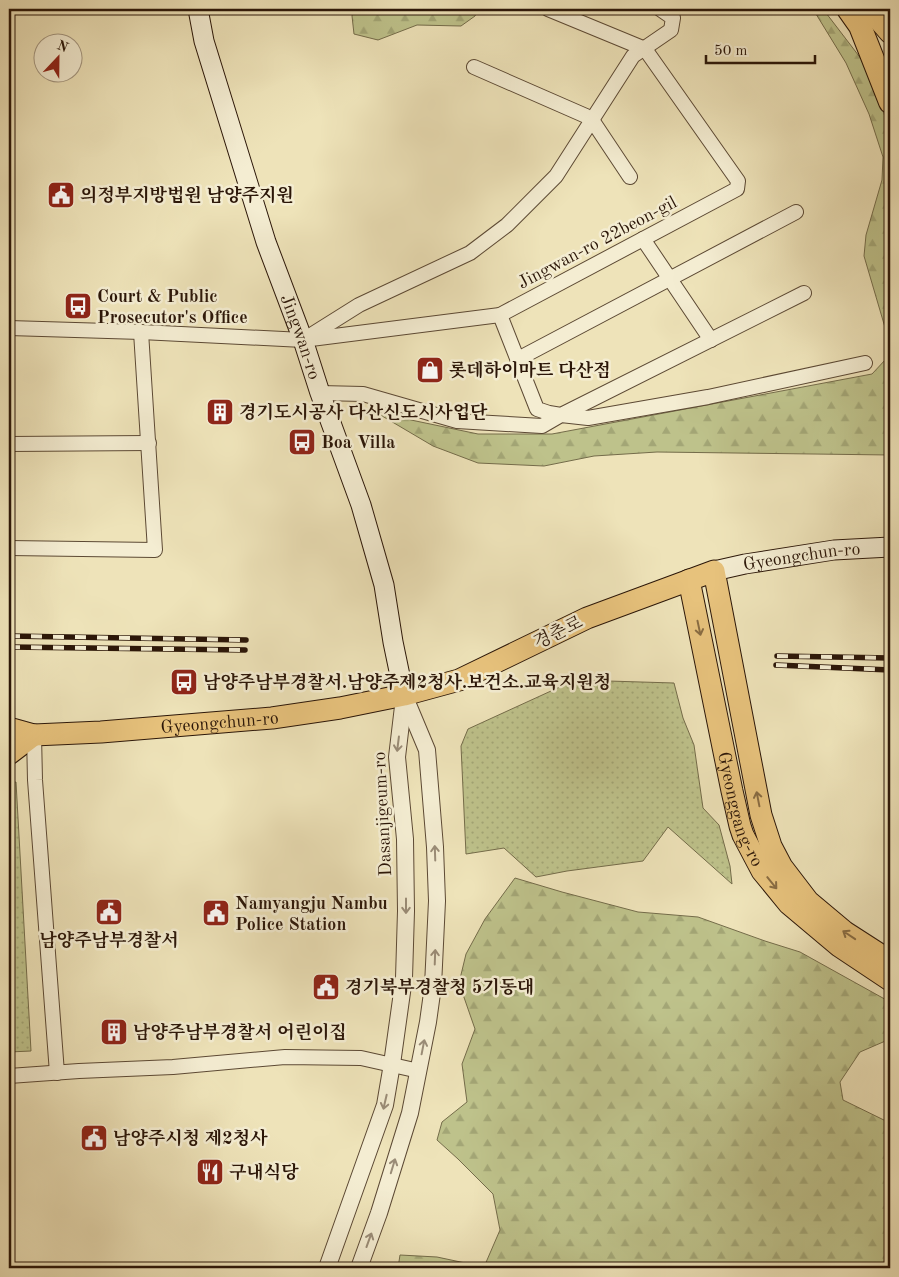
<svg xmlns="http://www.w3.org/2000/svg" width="899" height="1277" font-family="'Old Standard TT','Noto Serif KR',serif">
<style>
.green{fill:url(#green-dots);stroke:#746c4a}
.forest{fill:url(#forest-firs);stroke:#746c4a}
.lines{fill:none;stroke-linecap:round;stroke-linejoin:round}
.minor-casing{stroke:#5c4934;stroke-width:16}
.tertiary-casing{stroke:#5c4934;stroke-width:18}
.secondary-casing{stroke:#2b1608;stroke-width:21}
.primary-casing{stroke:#2b1608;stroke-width:23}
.trunk-casing{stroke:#2b1608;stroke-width:24}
.minor{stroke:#f4edd2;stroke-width:14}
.tertiary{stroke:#f4edd2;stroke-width:16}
.secondary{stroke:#f4edd2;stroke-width:19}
.primary{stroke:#e7c27c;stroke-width:21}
.trunk{stroke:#e7c27c;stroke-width:22}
.rail-casing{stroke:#2b1608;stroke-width:5.5}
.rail{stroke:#f4edd2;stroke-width:4;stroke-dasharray:11;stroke-linecap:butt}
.oneway{stroke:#896c42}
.oneway2{stroke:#9a8c77}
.labels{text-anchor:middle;stroke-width:5;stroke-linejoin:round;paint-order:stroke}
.poi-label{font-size:18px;font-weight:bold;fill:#2b1608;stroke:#f4edd2;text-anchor:start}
.street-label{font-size:18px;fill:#2b1608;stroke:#f4edd2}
</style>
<defs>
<pattern id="green-dots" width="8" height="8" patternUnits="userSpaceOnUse" patternTransform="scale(1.25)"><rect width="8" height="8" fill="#bec28b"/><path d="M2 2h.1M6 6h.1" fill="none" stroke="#a3a676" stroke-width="1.8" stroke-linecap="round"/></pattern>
<pattern id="forest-firs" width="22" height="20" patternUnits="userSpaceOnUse" patternTransform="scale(1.25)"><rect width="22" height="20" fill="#bec28b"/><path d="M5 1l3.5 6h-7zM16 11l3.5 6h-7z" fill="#a3a676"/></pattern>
</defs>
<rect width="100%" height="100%" fill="#eee3b9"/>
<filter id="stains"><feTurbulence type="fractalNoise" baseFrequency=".004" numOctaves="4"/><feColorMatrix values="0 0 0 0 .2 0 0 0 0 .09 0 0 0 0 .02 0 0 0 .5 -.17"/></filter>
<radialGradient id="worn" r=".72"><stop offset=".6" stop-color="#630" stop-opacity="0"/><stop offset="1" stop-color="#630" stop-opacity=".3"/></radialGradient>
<g class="green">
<path d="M575 680 674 683 683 718 694 745 703 808 719 825 730 866 732 884 668 827 643 861 567 871 536 877 504 848 466 854 461 746 468 729Z"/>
<path d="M16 782 31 1051 9 1052V783Z"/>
</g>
<g class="forest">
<path d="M353 9H478L475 16 461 26 417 25 378 40 354 34 352 16Z"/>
<path d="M811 9H823L862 60 883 110 890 135V455L657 452 594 456 544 466 478 463 433 446 372 410 411 420 478 434H552L872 374 886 359 889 341 864 256 866 235 882 180 883 157 869 114 846 63 816 14Z"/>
<path d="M515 878 562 892 638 912 698 917 765 941 800 952 890 1002V1039L860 1052 840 1082 843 1100 890 1123V1268H398L400 1255 437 1257 484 1267 500 1230 493 1194 458 1159 437 1140 442 1122 467 1102 462 1064 475 1029 459 983 466 954 485 919Z"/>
</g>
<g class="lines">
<g class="minor-casing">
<g id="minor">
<path d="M474 67 586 116 592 120 630 177"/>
<path d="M643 239 711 340"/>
<path d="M500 315 537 409 549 413 561 415 804 293"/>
<path d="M9 328 141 332 303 340 500 315 737 189 738 181 645 49 548 9"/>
<path d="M308 337 359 305 470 253 507 225 556 176 633 56 671 30 673 18 660 9"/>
<path d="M518 359 796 212"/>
<path d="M320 393 363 394 457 421 542 426 561 415 588 418 708 397 865 363"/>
<path d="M9 444 149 443"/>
<path d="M9 548 155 550 141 332"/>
<path d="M34 735 35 780 57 1073"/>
<path d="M9 1076 79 1071 173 1067 285 1057 361 1058 419 1071"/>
</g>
</g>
<g class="tertiary-casing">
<g id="tertiary">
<path d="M327 1268 385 1105 392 1064 404 978 406 911 405 839 397 757 404 698"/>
<path d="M359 1268 379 1213 410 1113 428 1022 433 986 437 901 435 847 427 750 404 695"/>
</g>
</g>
<g class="secondary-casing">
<g id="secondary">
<path id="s1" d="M198 9 204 41 266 242 303 340 320 393 361 505 384 585 393 642 404 695"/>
<path id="s2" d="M714 571 745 564 834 550 890 547"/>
</g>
</g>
<g class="primary-casing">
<g id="primary">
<path id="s3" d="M689 580 732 791 740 826 743 835 762 871 789 904 839 946 890 980"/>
<path id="s4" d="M9 728 34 735 101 732 272 718 340 708 404 695 459 680 587 618 714 571 761 815 771 846 782 867 808 901 845 932 890 961"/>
<path d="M9 754 34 735"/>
</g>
</g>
<g class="trunk-casing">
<g id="trunk">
<path d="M848 9 860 26 890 102"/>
<path d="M870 9 890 32"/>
</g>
</g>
<use href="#minor" class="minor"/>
<use href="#tertiary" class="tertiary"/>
<use href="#secondary" class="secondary"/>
<use href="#primary" class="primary"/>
<use href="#trunk" class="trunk"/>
<g class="rail-casing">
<g id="rail">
<path d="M9 636 246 640"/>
<path d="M9 647 245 650"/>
<path d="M777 656 890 658"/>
<path d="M776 665 890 670"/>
</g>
</g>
<use href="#rail" class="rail"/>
</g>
<defs><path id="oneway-shaft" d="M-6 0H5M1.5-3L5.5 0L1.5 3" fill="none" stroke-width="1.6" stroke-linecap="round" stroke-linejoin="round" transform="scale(1.25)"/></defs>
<g class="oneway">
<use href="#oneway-shaft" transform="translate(699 628) rotate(78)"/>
<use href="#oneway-shaft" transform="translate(758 799) rotate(-101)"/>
<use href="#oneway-shaft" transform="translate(772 883) rotate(51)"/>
<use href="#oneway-shaft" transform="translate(849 935) rotate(-146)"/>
</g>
<g class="oneway2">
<use href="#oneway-shaft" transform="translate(398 744) rotate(97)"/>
<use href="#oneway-shaft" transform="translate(435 853) rotate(-92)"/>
<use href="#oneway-shaft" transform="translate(406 906) rotate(90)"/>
<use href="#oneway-shaft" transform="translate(435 957) rotate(-88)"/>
<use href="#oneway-shaft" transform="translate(423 1047) rotate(-79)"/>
<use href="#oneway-shaft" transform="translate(385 1102) rotate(103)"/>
<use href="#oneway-shaft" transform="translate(393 1166) rotate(-73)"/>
<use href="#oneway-shaft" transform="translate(369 1240) rotate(-70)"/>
</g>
<defs>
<g id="civic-square" transform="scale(1.4375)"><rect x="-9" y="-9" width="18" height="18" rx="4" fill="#8f2418" stroke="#f4edd2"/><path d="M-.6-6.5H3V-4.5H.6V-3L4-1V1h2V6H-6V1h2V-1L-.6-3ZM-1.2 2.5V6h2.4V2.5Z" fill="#fff"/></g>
<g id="bus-square" transform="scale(1.4375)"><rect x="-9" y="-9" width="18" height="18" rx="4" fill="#8f2418" stroke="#f4edd2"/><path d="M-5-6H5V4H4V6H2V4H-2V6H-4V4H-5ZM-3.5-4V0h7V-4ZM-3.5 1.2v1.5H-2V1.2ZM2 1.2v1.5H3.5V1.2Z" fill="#fff"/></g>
<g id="shop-square" transform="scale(1.4375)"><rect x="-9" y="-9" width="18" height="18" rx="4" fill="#8f2418" stroke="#f4edd2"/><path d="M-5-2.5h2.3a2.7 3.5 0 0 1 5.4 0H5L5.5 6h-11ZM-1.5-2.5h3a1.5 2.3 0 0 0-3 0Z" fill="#fff"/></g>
<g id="building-square" transform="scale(1.4375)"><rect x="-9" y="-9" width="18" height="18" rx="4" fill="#8f2418" stroke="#f4edd2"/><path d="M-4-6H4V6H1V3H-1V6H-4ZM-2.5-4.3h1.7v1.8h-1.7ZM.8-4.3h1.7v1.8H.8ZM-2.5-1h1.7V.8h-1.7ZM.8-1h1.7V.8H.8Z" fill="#fff"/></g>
<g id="restaurant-square" transform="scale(1.4375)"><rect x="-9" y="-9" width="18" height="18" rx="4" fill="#8f2418" stroke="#f4edd2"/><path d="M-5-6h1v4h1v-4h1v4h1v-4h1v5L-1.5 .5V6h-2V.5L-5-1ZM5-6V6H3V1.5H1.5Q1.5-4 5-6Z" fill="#fff"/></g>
</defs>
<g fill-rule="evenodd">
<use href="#civic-square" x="61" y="195"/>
<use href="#bus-square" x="78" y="306"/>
<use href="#shop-square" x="430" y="370"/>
<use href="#building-square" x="220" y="412"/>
<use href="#bus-square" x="302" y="442"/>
<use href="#bus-square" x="184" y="682"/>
<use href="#civic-square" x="109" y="912"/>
<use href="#civic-square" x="216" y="913"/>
<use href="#civic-square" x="326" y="987"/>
<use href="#building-square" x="114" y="1032"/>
<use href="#civic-square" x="94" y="1138"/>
<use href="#restaurant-square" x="210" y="1172"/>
</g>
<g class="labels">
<g class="poi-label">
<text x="80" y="201">의정부지방법원 남양주지원</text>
<text x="97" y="302">Court &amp; Public<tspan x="97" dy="21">Prosecutor's Office</tspan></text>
<text x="449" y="376">롯데하이마트 다산점</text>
<text x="239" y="418">경기도시공사 다산신도시사업단</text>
<text x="321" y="448">Boa Villa</text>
<text x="203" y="688">남양주남부경찰서.남양주제2청사.보건소.교육지원청</text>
<text x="235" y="909">Namyangju Nambu<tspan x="235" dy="21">Police Station</tspan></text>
<text x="109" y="946" text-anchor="middle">남양주남부경찰서</text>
<text x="345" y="993">경기북부경찰청 5기동대</text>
<text x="133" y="1038">남양주남부경찰서 어린이집</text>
<text x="113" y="1144">남양주시청 제2청사</text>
<text x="229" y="1178">구내식당</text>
</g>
<g class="street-label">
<text transform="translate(597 242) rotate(-28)" y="6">Jingwan-ro 22beon-gil</text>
<text dy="6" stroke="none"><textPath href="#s1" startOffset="344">Jingwan-ro</textPath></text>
<text dy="6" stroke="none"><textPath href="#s2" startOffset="89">Gyeongchun-ro</textPath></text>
<text transform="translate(558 632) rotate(-26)" y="6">경춘로</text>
<text dy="6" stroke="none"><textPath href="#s4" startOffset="212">Gyeongchun-ro</textPath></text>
<text dy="6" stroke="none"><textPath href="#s3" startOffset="235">Gyeonggang-ro</textPath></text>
<text transform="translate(382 814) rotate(-93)" y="6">Dasanjigeum-ro</text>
</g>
</g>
<rect width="899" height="1277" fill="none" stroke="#eee3b9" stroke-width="30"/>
<rect x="10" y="10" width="879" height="1257" fill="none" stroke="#2b1608" stroke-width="2.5"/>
<rect x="15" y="15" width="869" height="1247" fill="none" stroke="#2b1608"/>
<g transform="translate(58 58) rotate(22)"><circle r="24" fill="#f4edd2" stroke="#a49781"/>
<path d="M0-4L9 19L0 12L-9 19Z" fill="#8f2418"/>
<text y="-8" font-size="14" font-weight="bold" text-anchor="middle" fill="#2b1608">N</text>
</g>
<path d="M706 55v8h109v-8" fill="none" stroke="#2b1608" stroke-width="2.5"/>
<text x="714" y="55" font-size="15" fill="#2b1608" stroke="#f4edd2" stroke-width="4" paint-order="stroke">50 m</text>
<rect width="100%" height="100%" filter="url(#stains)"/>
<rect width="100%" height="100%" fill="url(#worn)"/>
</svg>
